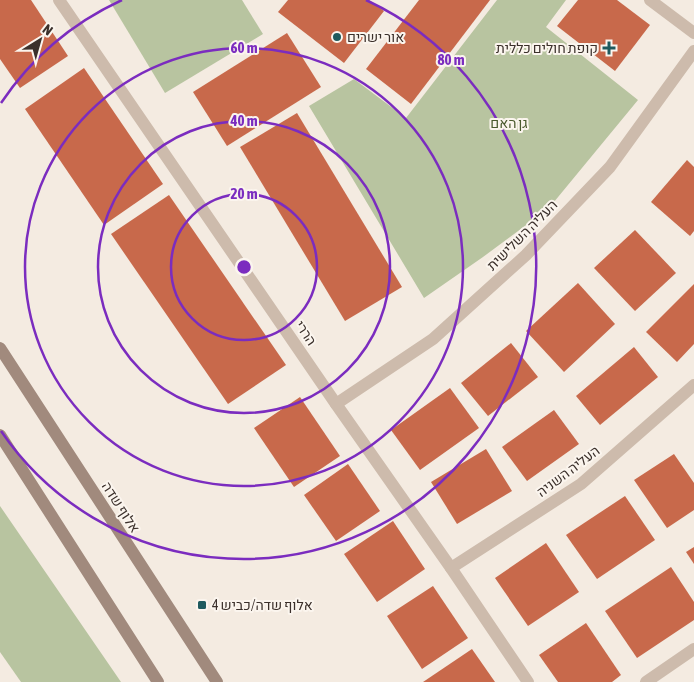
<svg xmlns="http://www.w3.org/2000/svg" width="694" height="682" font-family="'Asap Condensed',Heebo,sans-serif">
<style>
.green{fill:#b8c4a0}
.building{fill:#c8694b}
.lines{fill:none;stroke-linecap:round;stroke-linejoin:round}
.minor{stroke:#cdbbac;stroke-width:12}
.secondary{stroke:#a18a7d;stroke-width:12}
.ring{fill:none;stroke:#7b2cbf;stroke-width:2.5}
.poi-dot{fill:#1f5a5e;stroke:#fbf5ee;stroke-width:2}
.labels{text-anchor:middle;stroke-width:4;stroke-linejoin:round;paint-order:stroke}
.poi-label{font-size:14px;fill:#3b302b;stroke:#fbf5ee;text-anchor:start}
.park-label{font-size:14px;fill:#4a5a2e;stroke:#fbf5ee}
.street-label{font-size:14px;fill:#3b302b;stroke:#fbf5ee}
.centre{fill:#7b2cbf;stroke:#fbf5ee;stroke-width:2.5}
.ring-label{font-size:15px;text-anchor:middle;font-weight:bold;fill:#7b2cbf;stroke:#fbf5ee;stroke-width:4;stroke-linejoin:round;paint-order:stroke}
</style>
<rect width="100%" height="100%" fill="#f4ebe1"/>
<g class="green">
<path d="M109 0H242L263 34 165 93Z"/>
<path d="M497 0H566L546 27 638 100 549 208 483 257 424 298 309 106 354 79 406 118Z"/>
<path d="M0 506 121 682H21L0 652Z"/>
</g>
<g class="building">
<path d="M0 0H31L68 56 20 88 0 59Z"/>
<path d="M288 0H369L384 11 344 63 278 12Z"/>
<path d="M419 0H490L411 104 366 69Z"/>
<path d="M578 0H617L650 25 615 71 557 26Z"/>
<path d="M287 33 321 87 227 146 193 92Z"/>
<path d="M84 68 163 184 104 225 25 109Z"/>
<path d="M297 113 402 287 345 321 240 147Z"/>
<path d="M687 160 694 167V231L690 236 651 202Z"/>
<path d="M169 195 286 365 228 404 111 234Z"/>
<path d="M635 230 676 273 635 311 594 268Z"/>
<path d="M578 283 615 324 564 372 526 331Z"/>
<path d="M694 284V344L677 362 646 332Z"/>
<path d="M511 343 538 377 488 416 461 383Z"/>
<path d="M634 347 658 377 600 425 576 396Z"/>
<path d="M450 388 479 428 420 470 391 430Z"/>
<path d="M300 397 340 456 294 487 254 428Z"/>
<path d="M554 410 579 444 527 481 502 447Z"/>
<path d="M486 449 512 491 457 524 431 482Z"/>
<path d="M674 454 694 483V510L667 528 634 480Z"/>
<path d="M348 464 380 511 336 541 304 495Z"/>
<path d="M625 496 655 540 597 579 566 535Z"/>
<path d="M393 521 425 569 377 602 344 554Z"/>
<path d="M546 543 579 592 528 626 495 578Z"/>
<path d="M694 547V564L686 552Z"/>
<path d="M671 567 694 602V620L637 658 605 611Z"/>
<path d="M433 586 468 638 422 669 387 616Z"/>
<path d="M586 623 621 675 612 682H558L539 655Z"/>
<path d="M472 649 495 682H423Z"/>
</g>
<g class="lines">
<g class="minor">
<path d="M59 0 336 404 451 568 528 682"/>
<path d="M650 0 694 33"/>
<path d="M336 404 433 339 526 255 610 167 694 51"/>
<path d="M451 568 581 484 694 385"/>
<path d="M646 682 694 649"/>
</g>
<g class="secondary">
<path d="M0 348 217 682"/>
<path d="M0 435 158 682"/>
</g>
</g>
<g class="ring">
<circle cx="244" cy="267" r="73"/>
<circle cx="244" cy="267" r="146"/>
<circle cx="244" cy="267" r="219"/>
<path d="M1 103A293 293 0 0 1 122 0M366 0A293 293 0 1 1 1 431"/>
</g>
<g class="poi-dot">
<circle cx="337" cy="37" r="5"/>
<path d="M606.5 40.5h5v5h5v5h-5v5h-5v-5h-5v-5h5z"/>
<rect x="197" y="600" width="10" height="10" rx="2.5"/>
</g>
<g class="labels">
<g class="poi-label">
<text x="347" y="42">אור ישרים</text>
<text x="598" y="53" text-anchor="end">קופת חולים כללית</text>
<text x="212" y="610">אלוף שדה/כביש 4</text>
</g>
<g class="park-label">
<text x="509" y="128">גן האם</text>
</g>
<g class="street-label">
<text transform="translate(522 235) rotate(-45)" y="5">העליה השלישית</text>
<text transform="translate(306 333) rotate(56)" y="5">הררי</text>
<text transform="translate(568 471) rotate(-37)" y="5">העליה השניה</text>
<text transform="translate(121 507) rotate(57)" y="5">אלוף שדה</text>
</g>
</g>
<circle cx="244" cy="267" r="8" class="centre"/>
<g class="ring-label">
<text x="244" y="53">60 m</text>
<text x="451" y="65">80 m</text>
<text x="244" y="126">40 m</text>
<text x="244" y="199">20 m</text>
</g>
<g transform="translate(40 40) rotate(37)" stroke="#fbf5ee" stroke-width="4" paint-order="stroke">
<path d="M0-4L9 19L0 12L-9 19Z" fill="#3b302b"/>
<text y="-8" font-size="14" font-weight="bold" text-anchor="middle" fill="#3b302b">N</text>
</g>
</svg>
